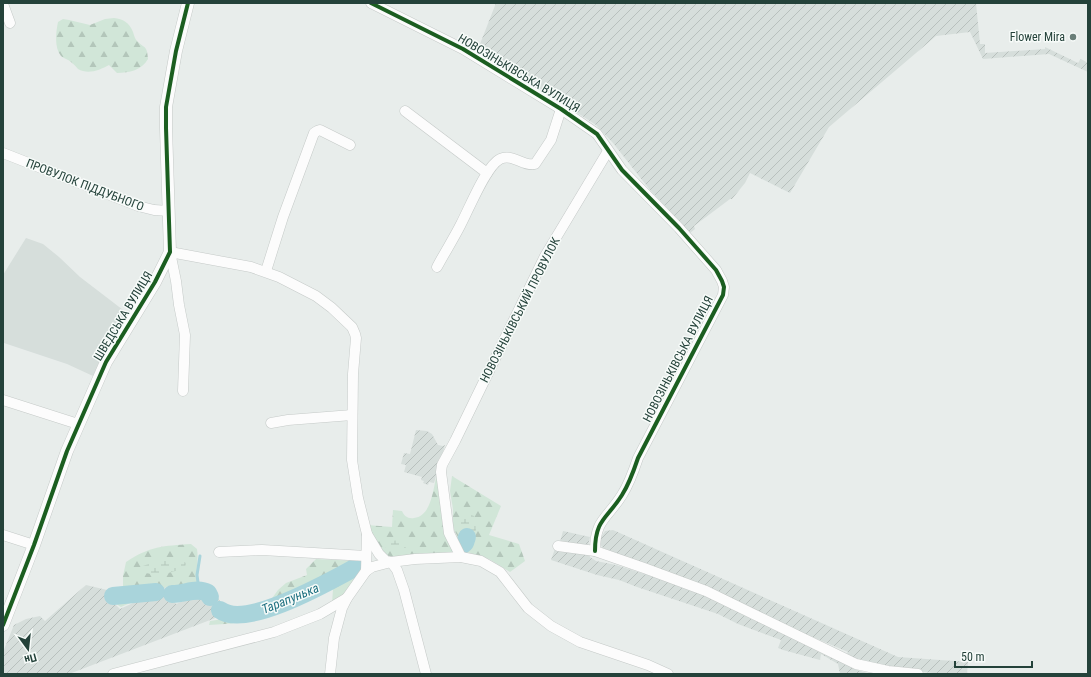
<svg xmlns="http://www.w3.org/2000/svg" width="1091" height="677" font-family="'Roboto Condensed',sans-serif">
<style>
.built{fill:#d6dedb}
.industrial{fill:url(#industrial-furrows)}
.forest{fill:url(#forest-firs)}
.wetland{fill:url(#wetland-marsh)}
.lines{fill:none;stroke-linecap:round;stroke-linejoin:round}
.stream{stroke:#a9d4db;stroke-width:3}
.river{stroke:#a9d4db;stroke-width:18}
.minor-casing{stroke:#c5cac8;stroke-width:11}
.tertiary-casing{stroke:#c5cac8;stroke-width:13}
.minor{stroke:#fcfcfc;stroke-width:10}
.tertiary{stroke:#fcfcfc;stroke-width:12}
.cycleway-casing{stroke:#f7fbf9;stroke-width:6}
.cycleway{stroke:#1b5e20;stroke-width:4}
.poi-dot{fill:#697e78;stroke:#f7fbf9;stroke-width:1.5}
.labels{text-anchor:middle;stroke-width:3;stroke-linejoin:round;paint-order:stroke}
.poi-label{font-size:12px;fill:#24423a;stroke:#f7fbf9;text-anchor:end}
.street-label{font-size:12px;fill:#24423a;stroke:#f7fbf9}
.water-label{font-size:13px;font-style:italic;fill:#1c6f80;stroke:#f7fbf9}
</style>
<defs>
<pattern id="industrial-furrows" width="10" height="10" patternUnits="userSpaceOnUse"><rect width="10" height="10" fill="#d6dedb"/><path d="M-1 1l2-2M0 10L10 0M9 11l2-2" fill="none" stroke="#b8c0bd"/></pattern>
<pattern id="forest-firs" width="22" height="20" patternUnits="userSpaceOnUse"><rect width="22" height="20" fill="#d1e6d8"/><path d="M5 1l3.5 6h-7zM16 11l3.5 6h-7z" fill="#b3c6ba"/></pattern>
<pattern id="wetland-marsh" width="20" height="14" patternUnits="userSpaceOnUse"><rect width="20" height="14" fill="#d1e6d8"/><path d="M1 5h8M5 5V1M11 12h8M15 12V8" fill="none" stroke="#b3c6ba"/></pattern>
</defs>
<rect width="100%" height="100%" fill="#e8edeb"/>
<path class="built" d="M26 238 43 244 59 257 80 277 127 313 93 376 67 364 4 343 3 342V275Z"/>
<g class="industrial">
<path d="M496 3H976L980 44H985V53L1045 49V47L1078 63 1081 59 1088 63V72L1049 54 983 59 970 32 936 36 829 127 790 193 750 173 745 183 732 199H730L694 226 695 229 690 233 650 190 613 143 596 125 499 62 480 44Z"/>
<path d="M416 430 427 431 432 434 438 445 443 446 445 445 434 483 429 482 428 485 423 483 424 481 421 480 422 477 404 472 406 465 401 464 404 453 410 454Z"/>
<path d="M613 530 898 657 968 662 967 674H943L893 669 867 661 865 662 858 660 847 654 848 652 603 548 598 542 605 531Z"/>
<path d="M563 531 590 537 588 546 590 557 596 561 616 565 691 589 860 671 871 674H840L838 664 821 654 820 660 783 650 778 648 781 640 738 624 718 614 637 587 619 580 597 575 551 560 557 543 560 542Z"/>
<path d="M86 585 107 590 111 600 120 609 168 587 176 604 205 592 208 599 217 595 223 608 218 610V617L69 674H3V652L14 625 26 619 40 616 45 621Z"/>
</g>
<g class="forest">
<path d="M114 18C123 19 129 22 133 32 134 35 135 39 137 41 145 49 147 45 148 59 142 70 129 73 117 73L109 65C100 70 88 75 78 69 76 67 74 64 71 62 68 59 64 59 61 56 54 48 56 31 58 22L63 19 69 20 90 25 105 19Z"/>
<path d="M437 474 455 554 388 559 367 525 392 527 393 510 402 511C404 516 408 519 414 518 432 516 433 488 437 474Z"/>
<path d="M452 476 501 506 489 535 519 544 525 561 510 572 489 559 466 552 453 528V509L450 491Z"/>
<path d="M191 544 197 549C199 560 195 572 197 583L203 587 201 592 183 597 176 595 169 586 121 607C116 604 108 597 113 590 115 588 120 587 123 586V576L126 562C150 546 163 546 191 544Z"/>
<path d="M316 559 359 561C359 565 359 570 358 574 355 585 341 599 332 604L333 589C300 594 272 615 240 622 230 624 219 624 209 625L210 621 223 619 230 612 261 606 270 601 278 590 286 583 307 575 306 569Z"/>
</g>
<g class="wetland">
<path d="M467 513 474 516C476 525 478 534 471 541L464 538C460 529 457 524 462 515Z"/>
<path d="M406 540 411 547 391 550H387L384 543 387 541Z"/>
<path d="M171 559 181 560 186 563 185 567C170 574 162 575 145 573L143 566 159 560Z"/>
</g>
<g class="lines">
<path class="stream" d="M199 590 197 575 200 556"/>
<g class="river">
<path d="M460 547 465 543 467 537"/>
<path d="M172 594C185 594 197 587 208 593L210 597"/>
<path d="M113 596 156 592"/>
<path d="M220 610C246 630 332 580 358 566"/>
</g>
<g class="minor-casing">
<g id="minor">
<path d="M371 3 463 49 561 109 597 134 622 170 679 228 716 270 722 281 724 287 723 295 638 458C634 470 629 484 622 495 607 519 595 519 595 551"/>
<path d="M3 4 10 23"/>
<path d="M405 111 487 173"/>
<path d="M3 153 138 206 154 210 169 211"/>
<path d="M437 267C445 252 454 238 461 224 469 209 486 166 500 159 513 153 523 167 535 164L551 140 561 109"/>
<path d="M266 271 283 217 314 133 317 131 320 130 350 145"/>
<path d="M183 391 185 335 179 305 176 281 170 252 251 267 279 277 316 296 332 308 352 327 355 334 356 338 353 374 352 460 358 498 367 534 366 571"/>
<path d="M3 400 78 424"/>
<path d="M271 423 288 420 352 415"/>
<path d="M367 534 379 554 386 561 391 562 397 570 404 590 426 674"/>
<path d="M3 535 34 545"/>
<path d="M558 546 595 551 644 568 706 591 856 664 888 671 918 674"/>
<path d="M219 552 262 550 366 556"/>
<path d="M461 557 449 533 441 472 442 465 455 441 545 256 608 151"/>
<path d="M113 674 274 632 320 614 347 598"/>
<path d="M330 674 334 638 342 608 347 598 366 571 372 567 391 562 415 559 461 557 481 561 500 572 528 608 551 626 580 642 648 665 668 674"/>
</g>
</g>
<g class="tertiary-casing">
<path id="tertiary" d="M3 625 34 545 67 451 106 362 155 282 170 252 166 128V107L176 51 188 3"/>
</g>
<use href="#minor" class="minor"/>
<use href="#tertiary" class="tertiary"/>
<g class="cycleway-casing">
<g id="cycleway">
<path d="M371 3 463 49 561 109 597 134 622 170 679 228 716 270 722 281 724 287 723 295 638 458C634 470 629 484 622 495 607 519 595 519 595 551"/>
<path d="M3 625 34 545 67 451 106 362 155 282 170 252 166 128V107L176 51 188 3"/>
</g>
</g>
<use href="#cycleway" class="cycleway"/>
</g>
<circle class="poi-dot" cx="1073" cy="37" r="4"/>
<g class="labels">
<g class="poi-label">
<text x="1065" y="41">Flower Mira</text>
</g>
<g class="street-label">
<text transform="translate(519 73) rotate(31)" y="4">НОВОЗІНЬКІВСЬКА ВУЛИЦЯ</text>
<text transform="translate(85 185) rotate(21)" y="4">ПРОВУЛОК ПІДДУБНОГО</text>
<text transform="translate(520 310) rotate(-63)" y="4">НОВОЗІНЬКІВСЬКИЙ ПРОВУЛОК</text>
<text transform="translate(123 316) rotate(-59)" y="4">ШВЕДСЬКА ВУЛИЦЯ</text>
<text transform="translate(678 359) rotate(-63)" y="4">НОВОЗІНЬКІВСЬКА ВУЛИЦЯ</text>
</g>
<g class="water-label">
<text transform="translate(290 598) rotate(-22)" y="5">Тарапунька</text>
</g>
</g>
<rect width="1091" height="677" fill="none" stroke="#24423a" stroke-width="8"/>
<g transform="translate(28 649) rotate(165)" stroke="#f7fbf9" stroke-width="3" paint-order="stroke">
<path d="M0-3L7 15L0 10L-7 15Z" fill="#24423a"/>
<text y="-6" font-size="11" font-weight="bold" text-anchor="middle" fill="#24423a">Пн</text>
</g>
<path d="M955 661v6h77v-6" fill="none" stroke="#24423a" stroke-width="2"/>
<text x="961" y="661" font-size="12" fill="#24423a" stroke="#f7fbf9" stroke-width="3" paint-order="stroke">50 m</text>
</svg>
